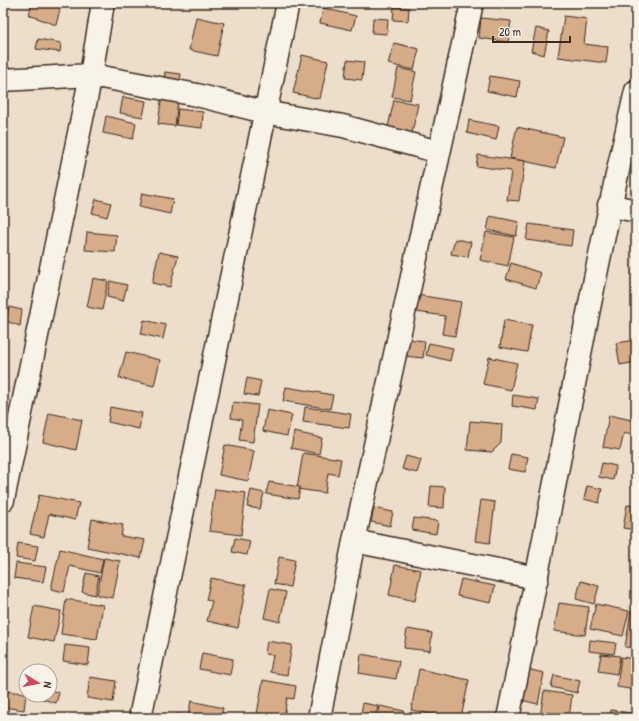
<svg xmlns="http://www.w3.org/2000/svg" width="639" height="721" font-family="'Patrick Hand',sans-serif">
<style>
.building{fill:#d7ac88;stroke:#3b2a1e}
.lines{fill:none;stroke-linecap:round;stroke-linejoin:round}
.minor-casing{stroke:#3b2a1e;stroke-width:25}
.minor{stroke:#f7f3e8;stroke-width:22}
</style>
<rect width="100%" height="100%" fill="#eddecb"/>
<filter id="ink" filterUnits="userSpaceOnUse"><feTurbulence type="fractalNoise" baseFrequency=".025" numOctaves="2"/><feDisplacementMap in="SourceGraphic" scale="8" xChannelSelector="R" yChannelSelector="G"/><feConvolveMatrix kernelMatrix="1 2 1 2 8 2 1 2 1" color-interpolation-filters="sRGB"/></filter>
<g filter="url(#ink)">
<g class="building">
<path d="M32 3H50L61 5 56 25 29 15Z"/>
<path d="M394 7 409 8 408 21 393 20Z"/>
<path d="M323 8 356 16 352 30 320 23Z"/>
<path d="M3 10 8 11 3 30Z"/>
<path d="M564 16 587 19 584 44 608 47 606 63 558 57Z"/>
<path d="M196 17 224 23 217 56 189 50Z"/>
<path d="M373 18 388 19 387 34 372 33Z"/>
<path d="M481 18 511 21 508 42 479 38Z"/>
<path d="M536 28 549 31 544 55 531 51Z"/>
<path d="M38 39 61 43 60 52 36 49Z"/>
<path d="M394 43 419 49 414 70 388 64Z"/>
<path d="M302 55 328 61 320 99 293 93Z"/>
<path d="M347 60 364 62 362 80 345 78Z"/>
<path d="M398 68 416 72 410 100 392 97Z"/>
<path d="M165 72 181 74 175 126 158 124Z"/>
<path d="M490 76 520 81 517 97 487 91Z"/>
<path d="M123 97 146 101 143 117 120 113Z"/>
<path d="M394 100 418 104 412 133 388 127Z"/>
<path d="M178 109 203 112 202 128 176 125Z"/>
<path d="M106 116 136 123 133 139 103 133Z"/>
<path d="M469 120 499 126 496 140 467 133Z"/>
<path d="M517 127 563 137 556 168 510 158Z"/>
<path d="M478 155 525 161 519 201 507 200 511 171 476 166Z"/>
<path d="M142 193 173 199 170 214 139 207Z"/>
<path d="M96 199 111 203 107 217 92 213Z"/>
<path d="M490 216 519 222 516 236 487 230Z"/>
<path d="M529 224 573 230 571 246 526 240Z"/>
<path d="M87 232 117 235 115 252 85 250Z"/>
<path d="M486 232 514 237 508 266 480 260Z"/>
<path d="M455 239 471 242 468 257 451 254Z"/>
<path d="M159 252 178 256 170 287 152 283Z"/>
<path d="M511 263 541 273 536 288 506 279Z"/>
<path d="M93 278 108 281 102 310 87 307Z"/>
<path d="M110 281 127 285 123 301 107 297Z"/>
<path d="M411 294 461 302 455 336 442 334 445 316 409 311Z"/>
<path d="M9 307 22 310 20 326 6 321Z"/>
<path d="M144 320 166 325 163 339 141 334Z"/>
<path d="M504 320 532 325 527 352 500 347Z"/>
<path d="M406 339 425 341 423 358 404 356Z"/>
<path d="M636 340V362L620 365 616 343Z"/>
<path d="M429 343 453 348 450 361 426 355Z"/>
<path d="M126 352 160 360 154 386 119 378Z"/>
<path d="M489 357 517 363 511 390 483 384Z"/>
<path d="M247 378 261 381 258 396 244 394Z"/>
<path d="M286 387 333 395 330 409 283 401Z"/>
<path d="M513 395 539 399 537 410 512 406Z"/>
<path d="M233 402 258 405 253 442 239 440 242 420 231 418Z"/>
<path d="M110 407 142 413 139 429 108 422Z"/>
<path d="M305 407 351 414 349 428 303 422Z"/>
<path d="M267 410 292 415 287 436 263 431Z"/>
<path d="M49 413 82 420 76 450 43 442Z"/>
<path d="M609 415 636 421V436L624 433 620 450 603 447Z"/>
<path d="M470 421 502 424 501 443 492 452 467 450Z"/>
<path d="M294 432 322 438 319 454 291 448Z"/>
<path d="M225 445 254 451 248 481 219 475Z"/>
<path d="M303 453 341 459 338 475 328 473 325 493 297 489Z"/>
<path d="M511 454 528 457 525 472 508 469Z"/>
<path d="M406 456 421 460 417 473 402 469Z"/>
<path d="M602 463 616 466 613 480 599 477Z"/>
<path d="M269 482 300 487 298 499 266 494Z"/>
<path d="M431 486 445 487 444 508 429 507Z"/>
<path d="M587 486 602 489 599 503 584 499Z"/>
<path d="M215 489 246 493 241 535 209 531Z"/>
<path d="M251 490 264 493 260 509 247 507Z"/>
<path d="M39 495 79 503 75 520 49 514 44 537 30 534Z"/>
<path d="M481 500 495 502 490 543 475 541Z"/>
<path d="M627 505 636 506V530L623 528Z"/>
<path d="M374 508 393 512 390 526 371 522Z"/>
<path d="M414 518 438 521 436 534 412 530Z"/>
<path d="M92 519 123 525 121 536 145 540 141 558 87 547Z"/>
<path d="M235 538 250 541 247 555 232 552Z"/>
<path d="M18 543 38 546 35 561 16 558Z"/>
<path d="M60 549 103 559 100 573 70 566 64 592 51 589Z"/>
<path d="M279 557 295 560 290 587 274 584Z"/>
<path d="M104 558 120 561 113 598 97 595Z"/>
<path d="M16 563 46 567 43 582 14 578Z"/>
<path d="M395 565 421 570 415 601 389 595Z"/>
<path d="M86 573 99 576 95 595 82 592Z"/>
<path d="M211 578 246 585 238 628 207 621 212 601 206 600Z"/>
<path d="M461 579 495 586 491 603 457 596Z"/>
<path d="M581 581 599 586 594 604 576 599Z"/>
<path d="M636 587V603H633Z"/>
<path d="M270 589 286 592 280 622 264 618Z"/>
<path d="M66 599 103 605 97 639 61 634Z"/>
<path d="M559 603 589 607 585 635 554 631Z"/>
<path d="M596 604 629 611 623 636 590 629Z"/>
<path d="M34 606 61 611 54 642 28 637Z"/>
<path d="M631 611 636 612V648L625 647Z"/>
<path d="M407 629 432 633 430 651 404 648Z"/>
<path d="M590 640 616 643 614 654 589 651Z"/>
<path d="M267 641 292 645 287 675 270 672 273 655 265 654Z"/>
<path d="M65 645 90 648 88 665 63 661Z"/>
<path d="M202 653 233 659 230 675 199 669Z"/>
<path d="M361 654 399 661 396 679 359 673Z"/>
<path d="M601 654 620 656 617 674 598 671Z"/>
<path d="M621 657 636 659V690L617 687Z"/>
<path d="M29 669 45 671H29Z"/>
<path d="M419 669 469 680 461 718H450L411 710Z"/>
<path d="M527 669 544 673 538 704 521 700Z"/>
<path d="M554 675 580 681 577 693 551 687Z"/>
<path d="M90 677 116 681 113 702 87 698Z"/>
<path d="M263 680 296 686 294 699 287 698 284 718 257 714Z"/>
<path d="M50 690 59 693 56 703 32 696 50 695Z"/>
<path d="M3 691 26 693 24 710 3 707Z"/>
<path d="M544 691 572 695 569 718 540 717Z"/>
<path d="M191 701 223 708 221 718H176L177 714 188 716Z"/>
<path d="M363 703 378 706 375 718H360Z"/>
<path d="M380 706 404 711 403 718H378Z"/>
<path d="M611 710 636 714V718H610Z"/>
<path d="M9 715 31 718H9Z"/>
</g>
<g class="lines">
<g class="minor-casing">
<g id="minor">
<path d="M3 80 91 75 103 3"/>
<path d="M609 205 636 211"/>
<path d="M3 500 91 75 197 95 264 112 343 126 439 152"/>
<path d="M354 541 537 578"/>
<path d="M140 718 288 3"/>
<path d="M319 718 354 541 472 3"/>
<path d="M508 718C552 509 587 299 636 91"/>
</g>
</g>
<use href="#minor" class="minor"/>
</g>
</g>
<rect width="639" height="721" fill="none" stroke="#f7f3e8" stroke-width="16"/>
<rect x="8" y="8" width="623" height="705" fill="none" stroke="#3b2a1e" stroke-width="1.5" filter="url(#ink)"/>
<g transform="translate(38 683) rotate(100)"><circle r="19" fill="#f7f3e8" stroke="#aca397"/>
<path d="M0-3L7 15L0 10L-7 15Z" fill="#d1495b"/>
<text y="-6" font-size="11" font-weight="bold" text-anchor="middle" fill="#3b2a1e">N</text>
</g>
<path d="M493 36v6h77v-6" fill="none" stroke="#3b2a1e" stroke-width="2"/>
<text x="499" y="36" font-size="12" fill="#3b2a1e" stroke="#f7f3e8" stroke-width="3" paint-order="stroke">20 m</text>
</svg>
